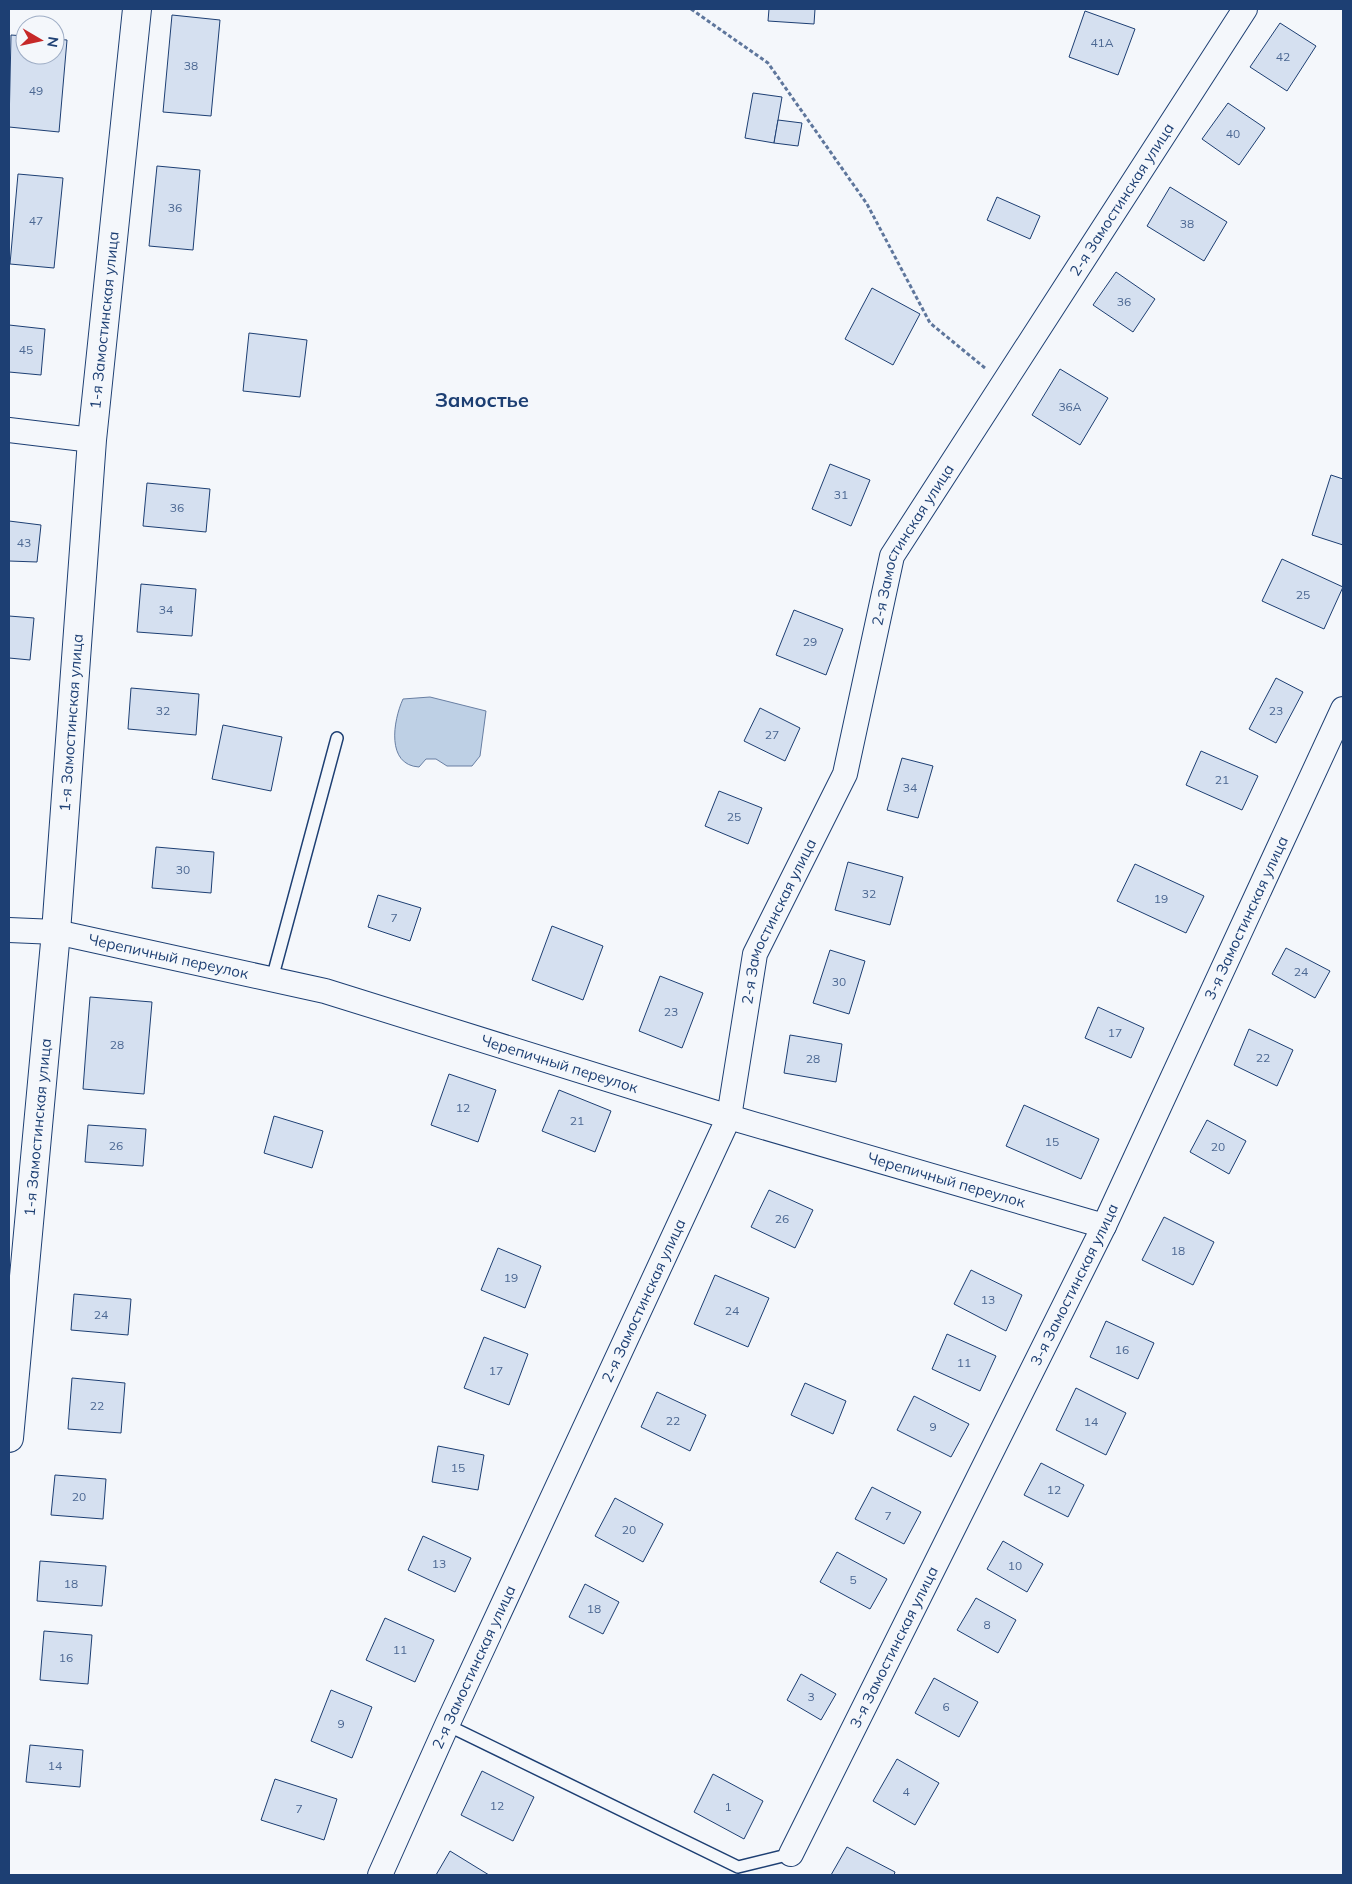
<svg xmlns="http://www.w3.org/2000/svg" width="1352" height="1884" font-family="Mulish,sans-serif">
<style>
.water{fill:#bed0e5;stroke:#687fa3}
.building{fill:#d5e0f0;stroke:#1d3f73}
.lines{fill:none;stroke-linecap:round;stroke-linejoin:round}
.lane-casing{stroke:#1d3f73;stroke-width:14}
.street-casing{stroke:#1d3f73;stroke-width:26}
.secondary-casing{stroke:#1d3f73;stroke-width:30}
.path{stroke:#5e769c;stroke-width:3;stroke-dasharray:4 2.5;stroke-linecap:butt}
.lane{stroke:#f4f7fb;stroke-width:11}
.street{stroke:#f4f7fb;stroke-width:24}
.secondary{stroke:#f4f7fb;stroke-width:28}
.labels{text-anchor:middle;stroke-width:4;stroke-linejoin:round;paint-order:stroke}
.number-label{font-size:12px;fill:#4b6792}
.street-label{font-size:15px;fill:#1d3f73;stroke:#f4f7fb}
.district-label{font-size:20px;font-weight:bold;fill:#1d3f73;stroke:#f4f7fb}
</style>
<rect width="100%" height="100%" fill="#f4f7fb"/>
<path class="water" d="M430 697 486 711 480 756 472 766H447L436 759H426L419 767C386 765 393 721 403 699Z"/>
<g class="building">
<path d="M769 9H815L814 24 768 21Z"/>
<path d="M1085 11 1135 29 1118 75 1069 57Z"/>
<path d="M172 15 220 20 211 116 163 112Z"/>
<path d="M1280 23 1316 46 1287 91 1250 67Z"/>
<path d="M11 35 25 36V55H55V39L67 40 59 132 9 127Z"/>
<path d="M753 93 782 97 774 143 745 138Z"/>
<path d="M1228 103 1265 128 1239 165 1202 139Z"/>
<path d="M778 120 802 123 798 146 774 143Z"/>
<path d="M157 166 200 170 193 250 149 246Z"/>
<path d="M18 174 63 178 54 268 10 264Z"/>
<path d="M1170 187 1227 222 1204 261 1147 226Z"/>
<path d="M997 197 1040 216 1030 239 987 220Z"/>
<path d="M1116 272 1155 299 1133 332 1093 305Z"/>
<path d="M872 288 920 314 893 365 845 339Z"/>
<path d="M9 325 45 329 41 375 9 372Z"/>
<path d="M249 333 307 340 300 397 243 391Z"/>
<path d="M1060 369 1108 398 1080 445 1032 415Z"/>
<path d="M830 464 870 480 851 526 812 509Z"/>
<path d="M1331 475 1343 479V545L1312 535Z"/>
<path d="M147 483 210 489 206 532 143 526Z"/>
<path d="M9 521 41 525 37 562 9 561Z"/>
<path d="M1282 559 1343 587 1324 629 1262 601Z"/>
<path d="M141 584 196 589 192 636 137 632Z"/>
<path d="M794 610 843 629 826 675 776 655Z"/>
<path d="M9 616 34 618 30 660 9 658Z"/>
<path d="M1276 678 1303 692 1276 743 1249 729Z"/>
<path d="M131 688 199 694 196 735 128 729Z"/>
<path d="M760 708 800 728 785 761 744 741Z"/>
<path d="M223 725 282 737 271 791 212 779Z"/>
<path d="M1201 751 1258 776 1242 810 1186 785Z"/>
<path d="M902 758 933 766 918 818 887 810Z"/>
<path d="M719 791 762 808 748 844 705 826Z"/>
<path d="M156 847 214 852 211 893 152 888Z"/>
<path d="M848 862 903 877 890 925 835 910Z"/>
<path d="M1135 864 1204 896 1186 933 1117 901Z"/>
<path d="M378 895 421 908 410 941 368 927Z"/>
<path d="M552 926 603 946 583 1000 532 980Z"/>
<path d="M1286 948 1330 971 1315 998 1272 974Z"/>
<path d="M830 950 865 961 849 1014 813 1003Z"/>
<path d="M660 976 703 993 682 1048 639 1031Z"/>
<path d="M90 997 152 1002 144 1094 83 1089Z"/>
<path d="M1098 1007 1144 1028 1131 1058 1085 1038Z"/>
<path d="M1249 1029 1293 1050 1277 1086 1234 1065Z"/>
<path d="M790 1035 842 1044 836 1082 784 1073Z"/>
<path d="M449 1074 496 1090 478 1142 431 1125Z"/>
<path d="M559 1090 611 1111 595 1152 542 1131Z"/>
<path d="M1024 1105 1099 1139 1081 1179 1006 1146Z"/>
<path d="M274 1116 323 1131 312 1168 264 1153Z"/>
<path d="M1207 1120 1246 1141 1229 1174 1190 1152Z"/>
<path d="M88 1125 146 1129 143 1166 85 1162Z"/>
<path d="M769 1190 813 1210 795 1248 751 1227Z"/>
<path d="M1164 1217 1214 1242 1193 1285 1142 1260Z"/>
<path d="M498 1248 541 1266 525 1308 481 1290Z"/>
<path d="M971 1270 1022 1295 1006 1331 954 1304Z"/>
<path d="M715 1275 769 1298 748 1347 694 1324Z"/>
<path d="M74 1294 131 1299 128 1335 71 1330Z"/>
<path d="M1106 1321 1154 1343 1138 1379 1090 1357Z"/>
<path d="M947 1334 996 1356 980 1391 932 1369Z"/>
<path d="M484 1337 528 1354 509 1405 464 1388Z"/>
<path d="M72 1378 125 1383 121 1433 68 1429Z"/>
<path d="M805 1383 846 1401 833 1434 791 1415Z"/>
<path d="M1076 1388 1126 1413 1106 1455 1056 1430Z"/>
<path d="M657 1392 706 1415 690 1451 641 1427Z"/>
<path d="M914 1396 969 1424 951 1457 897 1430Z"/>
<path d="M438 1446 484 1455 478 1490 432 1482Z"/>
<path d="M1041 1463 1084 1485 1068 1517 1024 1495Z"/>
<path d="M55 1475 106 1479 103 1519 51 1515Z"/>
<path d="M872 1487 921 1512 904 1544 855 1519Z"/>
<path d="M615 1498 663 1524 643 1562 595 1536Z"/>
<path d="M423 1536 471 1558 455 1592 408 1570Z"/>
<path d="M1003 1541 1043 1564 1027 1592 987 1569Z"/>
<path d="M837 1552 887 1579 870 1609 820 1582Z"/>
<path d="M40 1561 106 1566 102 1606 37 1601Z"/>
<path d="M585 1584 619 1602 603 1634 569 1617Z"/>
<path d="M976 1598 1016 1620 998 1653 957 1630Z"/>
<path d="M385 1618 434 1640 415 1682 366 1660Z"/>
<path d="M44 1631 92 1635 88 1684 40 1680Z"/>
<path d="M801 1674 836 1694 821 1720 787 1700Z"/>
<path d="M934 1678 978 1702 959 1737 915 1713Z"/>
<path d="M331 1690 372 1707 352 1758 311 1741Z"/>
<path d="M30 1745 83 1750 80 1787 26 1782Z"/>
<path d="M897 1759 939 1783 915 1825 873 1801Z"/>
<path d="M482 1771 534 1797 513 1841 461 1815Z"/>
<path d="M713 1774 763 1801 744 1839 694 1812Z"/>
<path d="M275 1779 337 1799 324 1840 261 1820Z"/>
<path d="M847 1847 895 1872 894 1875H831Z"/>
<path d="M450 1851 489 1875H436Z"/>
</g>
<g class="lines">
<g class="lane-casing">
<g id="lane">
<path d="M272 979 337 738"/>
<path d="M447 1725 738 1867 791 1854"/>
</g>
</g>
<g class="street-casing">
<g id="street">
<path d="M9 430 92 440"/>
<path id="s1" d="M9 930 56 932 325 991 729 1117 1104 1226"/>
<path id="s2" d="M791 1854 1104 1226 1343 709"/>
<path id="s3" d="M380 1875 447 1725 729 1117 755 954 845 774 892 556 1245 9"/>
</g>
</g>
<g class="secondary-casing">
<g id="secondary">
<path id="s4" d="M9 1438 56 932 92 440 137 9"/>
</g>
</g>
<path class="path" d="M691 9 768 63 867 204 930 323 985 368"/>
<use href="#lane" class="lane"/>
<use href="#street" class="street"/>
<use href="#secondary" class="secondary"/>
</g>
<g class="labels">
<g class="number-label">
<text x="1102" y="47">41А</text>
<text x="1283" y="61">42</text>
<text x="191" y="70">38</text>
<text x="36" y="95">49</text>
<text x="1233" y="138">40</text>
<text x="175" y="212">36</text>
<text x="36" y="225">47</text>
<text x="1187" y="228">38</text>
<text x="1124" y="306">36</text>
<text x="26" y="354">45</text>
<text x="1070" y="411">36А</text>
<text x="841" y="499">31</text>
<text x="177" y="512">36</text>
<text x="24" y="547">43</text>
<text x="1303" y="599">25</text>
<text x="166" y="614">34</text>
<text x="810" y="646">29</text>
<text x="163" y="715">32</text>
<text x="1276" y="715">23</text>
<text x="772" y="739">27</text>
<text x="1222" y="784">21</text>
<text x="910" y="792">34</text>
<text x="734" y="821">25</text>
<text x="183" y="874">30</text>
<text x="869" y="898">32</text>
<text x="1161" y="903">19</text>
<text x="394" y="922">7</text>
<text x="1301" y="976">24</text>
<text x="839" y="986">30</text>
<text x="671" y="1016">23</text>
<text x="1115" y="1037">17</text>
<text x="117" y="1049">28</text>
<text x="1263" y="1062">22</text>
<text x="813" y="1063">28</text>
<text x="463" y="1112">12</text>
<text x="577" y="1125">21</text>
<text x="1052" y="1146">15</text>
<text x="116" y="1150">26</text>
<text x="1218" y="1151">20</text>
<text x="782" y="1223">26</text>
<text x="1178" y="1255">18</text>
<text x="511" y="1282">19</text>
<text x="988" y="1304">13</text>
<text x="732" y="1315">24</text>
<text x="101" y="1319">24</text>
<text x="1122" y="1354">16</text>
<text x="964" y="1367">11</text>
<text x="496" y="1375">17</text>
<text x="97" y="1410">22</text>
<text x="673" y="1425">22</text>
<text x="1091" y="1426">14</text>
<text x="933" y="1431">9</text>
<text x="458" y="1472">15</text>
<text x="1054" y="1494">12</text>
<text x="79" y="1501">20</text>
<text x="888" y="1520">7</text>
<text x="629" y="1534">20</text>
<text x="439" y="1568">13</text>
<text x="1015" y="1570">10</text>
<text x="853" y="1584">5</text>
<text x="71" y="1588">18</text>
<text x="594" y="1613">18</text>
<text x="987" y="1629">8</text>
<text x="400" y="1654">11</text>
<text x="66" y="1662">16</text>
<text x="811" y="1701">3</text>
<text x="946" y="1711">6</text>
<text x="341" y="1728">9</text>
<text x="55" y="1770">14</text>
<text x="906" y="1796">4</text>
<text x="497" y="1810">12</text>
<text x="728" y="1811">1</text>
<text x="299" y="1813">7</text>
</g>
<g class="street-label">
<text dy="5" stroke="none"><textPath href="#s3" startOffset="1848">2-я Замостинская улица</textPath></text>
<text dy="5" stroke="none"><textPath href="#s4" startOffset="1122">1-я Замостинская улица</textPath></text>
<text dy="5" stroke="none"><textPath href="#s3" startOffset="1442">2-я Замостинская улица</textPath></text>
<text dy="5" stroke="none"><textPath href="#s4" startOffset="718">1-я Замостинская улица</textPath></text>
<text dy="5" stroke="none"><textPath href="#s2" startOffset="1041">3-я Замостинская улица</textPath></text>
<text dy="5" stroke="none"><textPath href="#s3" startOffset="1038">2-я Замостинская улица</textPath></text>
<text dy="5" stroke="none"><textPath href="#s1" startOffset="162">Черепичный переулок</textPath></text>
<text dy="5" stroke="none"><textPath href="#s1" startOffset="568">Черепичный переулок</textPath></text>
<text dy="5" stroke="none"><textPath href="#s4" startOffset="312">1-я Замостинская улица</textPath></text>
<text dy="5" stroke="none"><textPath href="#s1" startOffset="972">Черепичный переулок</textPath></text>
<text dy="5" stroke="none"><textPath href="#s2" startOffset="636">3-я Замостинская улица</textPath></text>
<text dy="5" stroke="none"><textPath href="#s3" startOffset="632">2-я Замостинская улица</textPath></text>
<text dy="5" stroke="none"><textPath href="#s2" startOffset="231">3-я Замостинская улица</textPath></text>
<text dy="5" stroke="none"><textPath href="#s3" startOffset="228">2-я Замостинская улица</textPath></text>
</g>
<g class="district-label">
<text x="482" y="407">Замостье</text>
</g>
</g>
<rect width="1352" height="1884" fill="none" stroke="#1d3f73" stroke-width="20"/>
<g transform="translate(40 40) rotate(99)"><circle r="24" fill="#f4f7fb" stroke="#9eadc5"/>
<path d="M0-4L9 19L0 12L-9 19Z" fill="#c62828"/>
<text y="-8" font-size="14" font-weight="bold" text-anchor="middle" fill="#1d3f73">N</text>
</g>
</svg>
